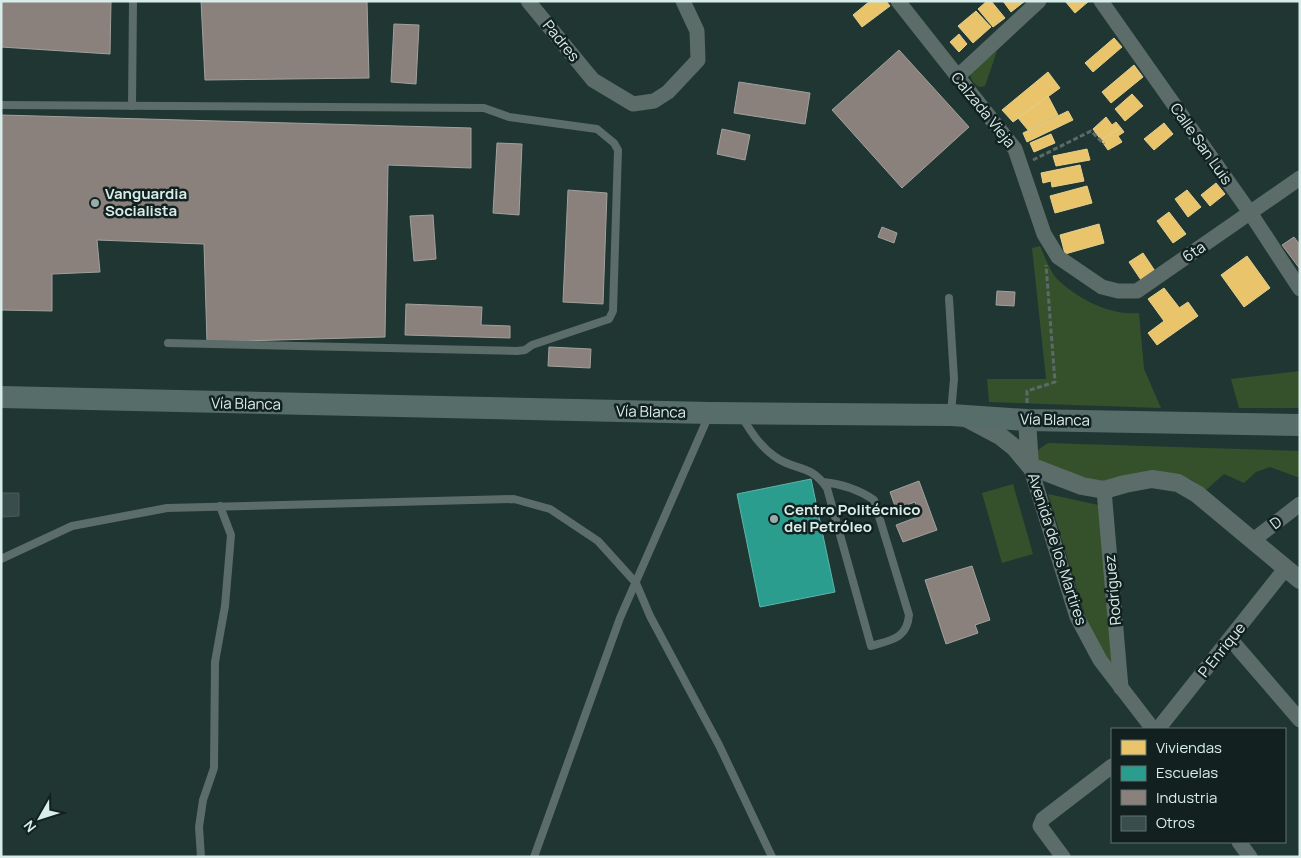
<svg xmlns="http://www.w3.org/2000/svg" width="1301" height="858" font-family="Manrope,sans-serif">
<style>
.green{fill:#34512c}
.homes{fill:#e9c46a;stroke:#e4d090}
.schools{fill:#2a9d8f;stroke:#5eb5aa}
.industry{fill:#8a817c;stroke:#a1a19d}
.building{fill:#394e4c;stroke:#4a5b5b}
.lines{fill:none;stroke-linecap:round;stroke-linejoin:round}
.path{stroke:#5c6a69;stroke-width:3;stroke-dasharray:5 2.5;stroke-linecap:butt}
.service{stroke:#5c6c69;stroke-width:8}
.minor{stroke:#5c6c69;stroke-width:15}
.tertiary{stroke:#5c6c69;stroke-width:18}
.primary{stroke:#576d69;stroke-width:22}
.poi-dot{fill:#98ada9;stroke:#12211f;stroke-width:2}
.labels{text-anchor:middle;stroke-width:5;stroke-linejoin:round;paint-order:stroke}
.street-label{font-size:15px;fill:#d8ede9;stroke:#12211f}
.poi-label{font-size:15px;font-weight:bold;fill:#d8ede9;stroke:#12211f;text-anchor:start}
</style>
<rect width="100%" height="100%" fill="#203633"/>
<g class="green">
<path d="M997 51 985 86 980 87C973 84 970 79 970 71Z"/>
<path d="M1040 246C1045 257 1050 272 1058 280 1078 299 1111 316 1139 313L1144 369 1161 408 989 402 987 379H1046L1032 248Z"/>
<path d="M1300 371V408H1239L1231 379Z"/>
<path d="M1048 443 1300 451V478L1270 467 1256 472 1244 483 1224 474 1206 490 1190 479 1161 472 1115 481 1090 482 1042 463 1036 456 1039 449Z"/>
<path d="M1013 484 1033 554 1002 563 982 493Z"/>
<path d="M1048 494 1103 506 1115 673 1088 625Z"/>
</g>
<g class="homes">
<path d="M870 1H886L890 6 862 27 853 15Z"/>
<path d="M987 1H991L1005 18 993 27 978 9Z"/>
<path d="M1003 1H1025L1011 12Z"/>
<path d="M1065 1H1089L1075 13Z"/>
<path d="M976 11 991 27 973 43 958 26Z"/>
<path d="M959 34 967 44 959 52 950 42Z"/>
<path d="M1114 38 1122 47 1093 72 1085 63Z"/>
<path d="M1134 65 1143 77 1111 103 1102 92Z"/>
<path d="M1048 72 1060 88 1013 122 1002 110Z"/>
<path d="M1132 94 1143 106 1125 121 1115 109Z"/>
<path d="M1048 96 1058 115 1028 130 1018 118Z"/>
<path d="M1068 111 1073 120 1027 142 1023 133Z"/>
<path d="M1106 117 1112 125 1116 122 1121 128 1101 140 1093 129Z"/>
<path d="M1164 123 1173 134 1154 150 1144 139Z"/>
<path d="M1121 128 1124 132 1118 136 1122 142 1108 150 1101 140Z"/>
<path d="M1051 134 1055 143 1034 152 1030 143Z"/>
<path d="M1087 149 1090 160 1056 166 1053 156Z"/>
<path d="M1080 165 1084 181 1052 187 1051 181 1043 183 1041 173Z"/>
<path d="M1216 183 1225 194 1210 206 1201 195Z"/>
<path d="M1087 186 1092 203 1055 213 1050 196Z"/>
<path d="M1187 190 1201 207 1188 217 1175 199Z"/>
<path d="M1169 212 1186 234 1173 243 1157 221Z"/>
<path d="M1099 224 1104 243 1065 254 1060 235Z"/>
<path d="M1143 253 1155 271 1141 280 1129 262Z"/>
<path d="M1247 256 1270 288 1244 307 1221 275Z"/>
<path d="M1164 288 1178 306 1179 308 1188 302 1198 316 1157 345 1148 333 1164 321 1148 299Z"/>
</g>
<path class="schools" d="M811 479 835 592 760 607 737 494Z"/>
<g class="industry">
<path d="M1 1H111L110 54 1 47Z"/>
<path d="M201 1H367L369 78 205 80Z"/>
<path d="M394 24 419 25 416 84 391 82Z"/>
<path d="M899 50 969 127 902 188 832 110Z"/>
<path d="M739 82 810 93 805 124 734 113Z"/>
<path d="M1 115 471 128V168L388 165 385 337 207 342 204 244 97 240 100 272 52 274V311L1 310Z"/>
<path d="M722 129 750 135 745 160 717 154Z"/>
<path d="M497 143 522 144 519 215 493 213Z"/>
<path d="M568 190 607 193 603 304 563 302Z"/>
<path d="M433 215 436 259 414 261 410 216Z"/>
<path d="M882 227 897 233 894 243 878 237Z"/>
<path d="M1294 237 1300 245V269L1282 245Z"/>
<path d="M997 291 1015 292 1014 306 996 305Z"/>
<path d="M406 304 482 307 481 325 510 326V338L405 335Z"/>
<path d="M549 347 591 349 590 368 548 366Z"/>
<path d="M919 481 937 530 903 542 896 525 920 516 915 502 896 509 890 492Z"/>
<path d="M972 566 990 620 975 625 978 633 946 644 925 580Z"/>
</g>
<path class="building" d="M1 493H19V516L1 517Z"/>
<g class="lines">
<g class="path">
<path d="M1033 160 1091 131 1104 144"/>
<path d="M1027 403V391L1055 382 1046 265"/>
</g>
<g class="service">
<path d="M1 105 484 108 509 117 597 129 614 143 618 150 613 311 609 319 532 345 525 350 517 351 168 343"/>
<path d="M132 106 133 1"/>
<path d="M949 298 954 379 951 413"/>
<path d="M742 417C751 432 760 446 774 456 795 472 809 462 827 488L871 646C891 640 907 639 909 615L874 500C858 489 842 484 823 482"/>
<path d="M1 559 72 526 167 508 514 499 550 509 598 541 636 583 650 616 719 745 772 857"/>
<path d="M201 857 199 827 203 800 214 768 215 662 225 606 231 535 220 506"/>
<path d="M534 857 620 618 709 415"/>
</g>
<g class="minor">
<path d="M528 1 593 80 633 104 654 101 668 92 698 60 697 31 683 1"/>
<path d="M898 1 1015 149 1044 234 1058 257 1102 287 1118 291H1137L1300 178"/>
<path d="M1101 1 1251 214 1300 289"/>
<path d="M957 77 1039 1"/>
<path d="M1030 466 1077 617 1100 660 1153 729"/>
<path d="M1104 490 1121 688"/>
<path d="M1252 541 1300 504"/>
<path d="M1231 640 1300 720"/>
<path d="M1158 729 1285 569"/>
<path d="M1239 842 1250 857"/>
<path d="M1063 857 1040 826 1043 819 1112 766"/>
</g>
<g class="tertiary">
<path d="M966 418 1000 436 1015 448 1030 466 1082 486 1104 490 1125 484 1152 479 1178 483 1197 494 1300 580"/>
<path d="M1027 420 1030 466"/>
</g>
<path class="primary" d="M1 397 710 413 951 415 1027 420 1300 425"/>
</g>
<g class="poi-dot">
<circle cx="95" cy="203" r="5"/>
<circle cx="774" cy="519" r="5"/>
</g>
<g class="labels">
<g class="street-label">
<text transform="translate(561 41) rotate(51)" y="5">Padres</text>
<text transform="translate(983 110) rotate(51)" y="5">Calzada Vieja</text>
<text transform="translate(1201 144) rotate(55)" y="5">Calle San Luis</text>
<text transform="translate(1194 252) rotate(-34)" y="5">6ta</text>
<text transform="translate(246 404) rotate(1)" y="5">Vía Blanca</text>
<text transform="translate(651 412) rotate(1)" y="5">Vía Blanca</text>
<text transform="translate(1055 420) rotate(1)" y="5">Vía Blanca</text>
<text transform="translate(1276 523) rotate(-37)" y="5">D</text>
<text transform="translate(1057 549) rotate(72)" y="5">Avenida de los Martires</text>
<text transform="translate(1113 590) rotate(-95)" y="5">Rodríguez</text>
<text transform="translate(1222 650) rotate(-51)" y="5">P Enrique</text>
</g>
<g class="poi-label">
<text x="105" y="199">Vanguardia<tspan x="105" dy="17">Socialista</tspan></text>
<text x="784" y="515">Centro Politécnico<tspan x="784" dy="17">del Petróleo</tspan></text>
</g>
</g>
<rect width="1301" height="858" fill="none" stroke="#d8ede9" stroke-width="5"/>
<rect x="1111" y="728" width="175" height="115" fill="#12211f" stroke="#617370"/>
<rect x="1121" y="740" width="25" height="15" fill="#e9c46a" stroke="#617370"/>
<text x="1156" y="753" font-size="15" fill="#d8ede9">Viviendas</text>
<rect x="1121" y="766" width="25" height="15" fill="#2a9d8f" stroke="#617370"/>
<text x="1156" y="778" font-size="15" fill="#d8ede9">Escuelas</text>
<rect x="1121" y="790" width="25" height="15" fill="#8a817c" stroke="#617370"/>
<text x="1156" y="803" font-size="15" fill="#d8ede9">Industria</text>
<rect x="1121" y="816" width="25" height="15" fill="#394e4c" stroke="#617370"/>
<text x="1156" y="828" font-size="15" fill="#d8ede9">Otros</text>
<g transform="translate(40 818) rotate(231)" stroke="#12211f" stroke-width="4" paint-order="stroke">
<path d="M0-4L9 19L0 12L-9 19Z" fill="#d8ede9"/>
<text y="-8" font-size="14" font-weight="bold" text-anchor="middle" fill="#d8ede9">N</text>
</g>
</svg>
